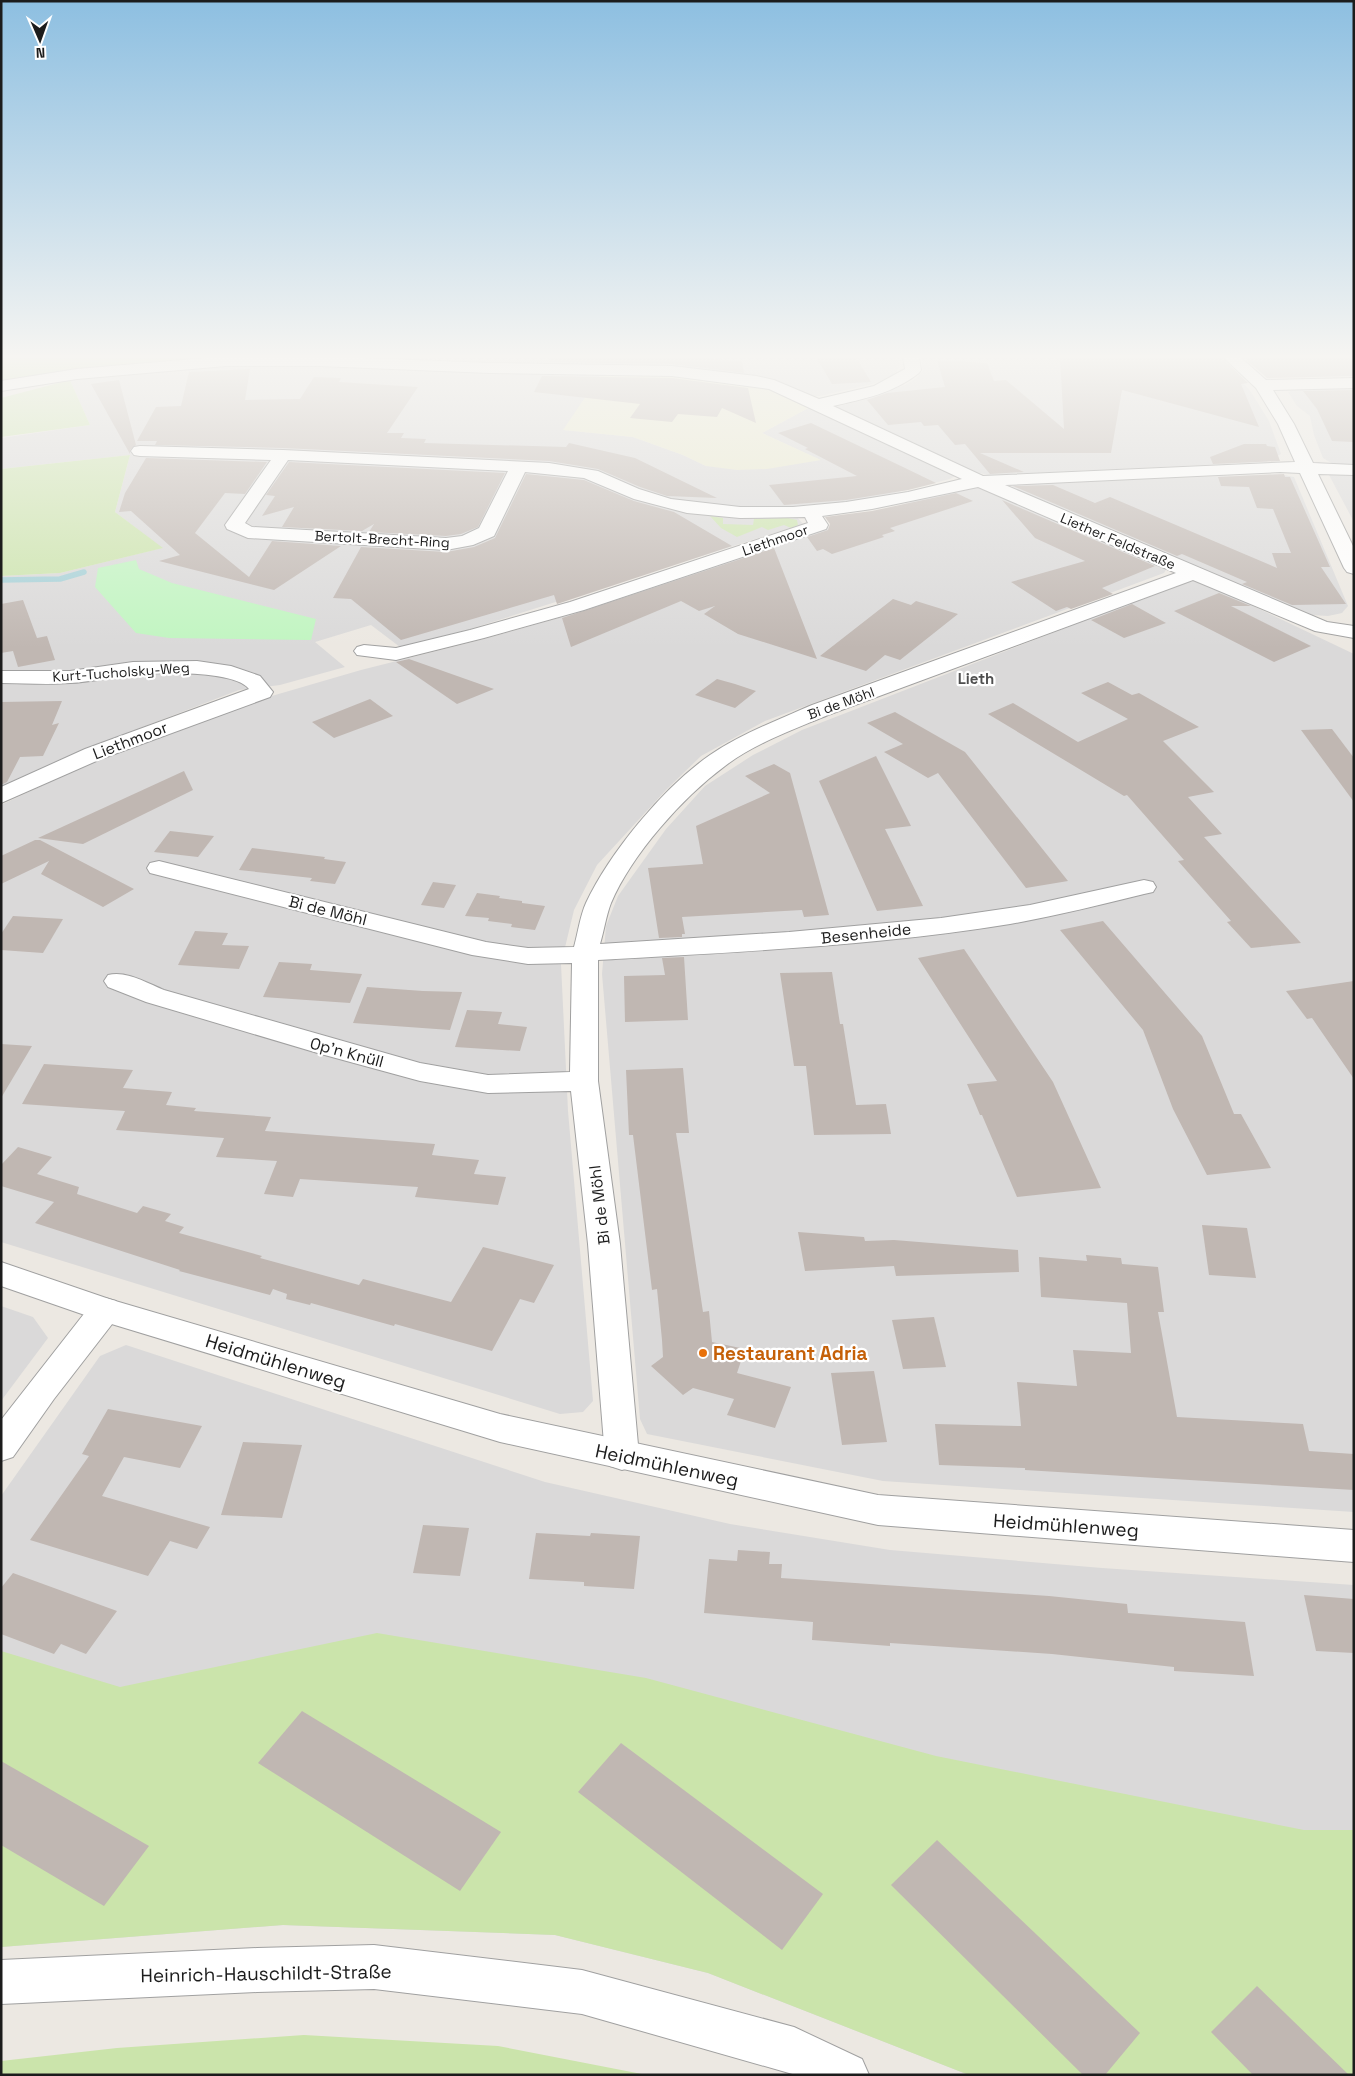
<svg xmlns="http://www.w3.org/2000/svg" width="1355" height="2076" font-family="'Space Grotesk',sans-serif">
<style>
.residential{fill:#dad9d9}
.farmland{fill:#eaeace}
.grass{fill:#cbe4ab}
.park{fill:#c1f5c1}
.lines{fill:none;stroke-linecap:round;stroke-linejoin:round}
.stream{stroke:#a5d0d7;stroke-width:5.5}
.building{fill:#c0b7b2}
.minor-casing{stroke:#a0a0a0;stroke-width:2}
.tertiary-casing{stroke:#a0a0a0;stroke-width:2}
.minor{fill:#fff;fill-rule:evenodd}
.tertiary{fill:#fff;fill-rule:evenodd}
.food-dot{fill:#e8710a;stroke:#fff;stroke-width:2}
.labels{text-anchor:middle;stroke-width:4.5;stroke-linejoin:round;paint-order:stroke}
.far-street-label{font-size:14px;fill:#1c1c1c;stroke:#fff}
.far-neighbourhood-label{font-size:15px;font-weight:bold;fill:#4f4f4f;stroke:#fff}
.street-label{font-size:16px;fill:#1c1c1c;stroke:#fff}
.near-food-label{font-size:19px;font-weight:bold;fill:#c56008;stroke:#fff;text-anchor:start}
.near-street-label{font-size:19px;fill:#1c1c1c;stroke:#fff}
</style>
<rect width="100%" height="100%" fill="#ece8e2"/>
<g class="residential">
<path d="M361 357H897L900 363 897 371 891 377 872 384 820 396H807L769 381 360 360Z"/>
<path d="M921 357H1214L1239 378 1251 392 1269 421 1281 454 1266 462 988 475 975 472 835 407 863 400 905 385 918 377 923 370Z"/>
<path d="M271 364 601 374 564 430 633 437 683 455 706 466 820 460 762 433 812 406 955 476 950 479 890 494 847 502 797 517 803 524 467 630 400 647 371 625 315 642 345 667 280 685 239 690 83 750 1 788V576L60 573 162 548 115 512 130 455 1 469V438L90 425 70 380 147 370 227 365Z"/>
<path d="M1300 388H1354V465L1333 464 1323 458 1314 435 1310 416 1297 406 1288 392Z"/>
<path d="M1279 474 1294 477 1348 606 1342 613 1328 616 1312 615 1010 488 1015 484Z"/>
<path d="M1329 475H1354V522Z"/>
<path d="M966 485 978 487 1167 568 1164 573 765 721 701 756 666 790 597 865 574 910 561 964 568 1111 593 1401 583 1412 560 1414 1 1242V805L99 759 258 700 361 670 488 638 587 610 758 549Z"/>
<path d="M1194 581 1205 583 1354 654V1512L883 1481 647 1434 640 1419 602 974 606 926 618 896 666 829 705 786 753 755 802 730 1184 582Z"/>
<path d="M1 1306 33 1317 48 1338 1 1401Z"/>
<path d="M126 1345 545 1482 730 1524 890 1550 1102 1568 1354 1585V2075H969L708 1973 555 1935 283 1925 1 1947V1496L100 1356Z"/>
</g>
<path class="farmland" d="M656 373 770 388 812 406 762 433 821 460 767 469 737 470 706 466 683 455 633 437 563 430 601 374Z"/>
<g class="grass">
<path d="M1 357H361L360 360 295 358 1 382Z"/>
<path d="M70 380 90 425 1 437V398Z"/>
<path d="M130 455 115 512 163 548 60 573 1 576V469Z"/>
<path d="M710 516 723 518V524L753 525 754 519 788 518 797 520 798 525 791 528 784 525 768 530 762 527 737 537 721 528Z"/>
<path d="M377 1633 646 1678 936 1756 1304 1830H1354V2075H969L708 1973 555 1935 283 1925 1 1947V1651L120 1687Z"/>
<path d="M304 2035 498 2046 647 2075H1V2061L117 2048Z"/>
</g>
<path class="park" d="M136 560 139 569 172 583 316 619 311 640 169 638 136 633 95 587 98 568Z"/>
<g class="lines">
<path class="stream" d="M1 580 60 579 84 572"/>
</g>
<g class="building">
<path d="M552 357H679L742 361 744 373 672 364 549 362Z"/>
<path d="M816 357H856L871 382 832 384Z"/>
<path d="M1060 357H1221L1248 383 1241 384 1259 427 1122 390 1111 453H980L1024 472 990 474 965 444 955 445 938 425 924 426 921 422 888 425 867 400 887 393 945 387 937 360 987 363 994 381 1006 380 1064 429Z"/>
<path d="M1243 357H1354V376L1267 378Z"/>
<path d="M250 369 245 400 300 399 314 377 341 378 339 382 418 387 387 433H404L401 438 426 439 424 443 566 447 569 443 635 458 717 498 667 496 640 487 598 469 549 461 283 448 155 445 157 441H137L156 407 181 406 189 372Z"/>
<path d="M542 376 672 378 748 388 756 423 722 408 717 417 678 414 672 422 630 418 640 404 534 392Z"/>
<path d="M119 380 136 445 130 450V454L91 384Z"/>
<path d="M1354 390V442L1332 441 1317 409 1303 391Z"/>
<path d="M811 423 903 467 936 483 908 490 846 500 784 505 769 485 857 476 805 449 808 448 778 433Z"/>
<path d="M1244 444H1266L1267 446 1275 447 1280 461 1213 464 1210 457Z"/>
<path d="M146 458 267 462 245 494 225 493 195 533 249 577 272 541 341 546 274 590 159 561 180 555 131 511 119 512 125 493Z"/>
<path d="M289 462 505 473 478 527 461 534 446 536 369 532 374 524 362 531 282 527 294 507 262 516 275 496 266 495Z"/>
<path d="M526 474 584 480 634 501 674 512 732 546 569 600 557 604 554 595 401 640 351 599 333 598 361 547 446 552 474 547 495 538Z"/>
<path d="M1284 474 1285 477H1290L1330 567H1321L1346 604 1292 605 1242 584 1247 582 1182 554 1177 556 1013 486 1053 485 1095 503 1110 497 1277 568 1272 553H1291L1273 509 1257 508 1249 487 1221 486 1218 477Z"/>
<path d="M956 493 973 501 890 528 895 531 882 535 884 537 832 554 823 549 817 551 807 537 828 530 830 524 825 517 872 511Z"/>
<path d="M1002 500 1155 566 1102 588 1113 594 1071 609 1067 607 1056 611 1011 582 1085 561 1035 538Z"/>
<path d="M774 548 817 659 738 634 704 614 715 606 699 611 681 601 571 647 562 618Z"/>
<path d="M1219 593 1251 606H1231L1311 646 1274 662 1174 611Z"/>
<path d="M893 599 911 605 916 601 958 614 900 660 885 655 866 671 820 656Z"/>
<path d="M23 600 37 638 47 636 55 660 18 667 13 651 1 653V604Z"/>
<path d="M1132 604 1166 623 1124 638 1091 620Z"/>
<path d="M409 659 494 689 457 704 396 662Z"/>
<path d="M717 679 735 684 756 691 735 708 695 695Z"/>
<path d="M1108 682 1132 695 1139 693 1199 727 1163 741 1214 792 1188 797 1222 834 1204 837 1301 943 1251 948 1227 922 1231 921 1178 861 1184 860 1127 795 1124 796 988 714 1013 703 1078 742 1128 719 1081 693Z"/>
<path d="M370 699 393 716 334 738 312 722Z"/>
<path d="M62 701 52 725 59 723 43 756 20 757 7 782 1 785V702Z"/>
<path d="M895 712 965 752 1068 881 1026 888 938 773 928 778 884 752 903 744 867 723Z"/>
<path d="M1332 729 1354 758V802L1301 730Z"/>
<path d="M876 756 911 826 885 829 923 906 877 911 819 781Z"/>
<path d="M774 764 790 773 829 915 804 917 802 910 682 917 685 934H682V937L659 938 648 868 703 864 696 826 770 793 745 776Z"/>
<path d="M184 771 193 790 83 844 38 838Z"/>
<path d="M170 831 214 836 198 857 154 852Z"/>
<path d="M35 840H40L134 889 103 907 41 874 49 861 1 884V856Z"/>
<path d="M252 848 325 857 324 859 346 862 335 884 310 881 312 878 239 870Z"/>
<path d="M433 882 456 885 444 908 421 905Z"/>
<path d="M477 893 500 896 499 898 522 901V903L545 906 535 930 511 927 512 924 488 921 489 918 465 916Z"/>
<path d="M13 916 63 919 43 953 1 950V934Z"/>
<path d="M1103 921 1202 1036 1234 1114H1241L1271 1168 1207 1175 1173 1109 1143 1030 1060 930Z"/>
<path d="M195 931 228 933 222 945 249 946 239 969 178 965Z"/>
<path d="M964 949 1053 1082 1101 1188 1017 1197 982 1115H980L967 1084 997 1081 918 958Z"/>
<path d="M684 957 688 1020 625 1022 624 976 665 975 662 958Z"/>
<path d="M279 962 312 964 310 970 362 974 350 1003 263 997Z"/>
<path d="M832 972 840 1024H843L856 1105 886 1104 891 1134 814 1135 806 1066H794L780 973Z"/>
<path d="M1354 981V1079L1312 1018 1307 1019 1286 991Z"/>
<path d="M367 987 423 991 462 992 450 1030 353 1023Z"/>
<path d="M467 1010 502 1012 498 1024 527 1027 520 1051 455 1047Z"/>
<path d="M1 1044 32 1046 1 1098Z"/>
<path d="M44 1064 133 1070 123 1088 172 1092 166 1105 196 1108 194 1111 271 1117 265 1131 435 1144 432 1155 479 1160 474 1174 506 1177 498 1205 415 1197 418 1187 300 1179 293 1197 264 1194 277 1161 216 1157 224 1138 116 1130 125 1111 22 1104Z"/>
<path d="M683 1068 689 1133H676L703 1312 709 1311 712 1342 745 1349 737 1373 791 1387 775 1428 727 1415 734 1399 693 1388 683 1395 651 1366 663 1357 662 1340 657 1289 652 1290 633 1135H629L626 1070Z"/>
<path d="M18 1147 52 1157 37 1174 79 1187 77 1194 137 1213 143 1206 171 1214 165 1221 184 1227 179 1233 262 1256 260 1258 359 1285 363 1279 451 1302 483 1247 554 1265 534 1303 520 1299 492 1351 395 1324 394 1326 311 1303 310 1305 286 1299 287 1294 273 1289 270 1295 179 1271 180 1270 35 1223 54 1202 1 1186V1165Z"/>
<path d="M1202 1225 1247 1228 1256 1278 1209 1275Z"/>
<path d="M798 1232 864 1237 865 1241 894 1240 1018 1250 1019 1272 896 1276 894 1266 805 1271Z"/>
<path d="M1086 1255 1121 1258 1122 1264 1158 1267 1164 1312H1158L1177 1417 1303 1424 1309 1451 1354 1454V1490L1025 1470V1468L939 1465 935 1424 1021 1426 1017 1382 1077 1386 1073 1350 1131 1353 1127 1303 1041 1297 1039 1257 1087 1261Z"/>
<path d="M934 1317 946 1367 903 1369 892 1320Z"/>
<path d="M874 1371 887 1442 842 1445 831 1373Z"/>
<path d="M108 1409 202 1426 180 1468 124 1457 102 1496 210 1527 197 1549 170 1541 148 1576 30 1540 89 1456 82 1454Z"/>
<path d="M243 1442 302 1445 282 1518 221 1515Z"/>
<path d="M423 1525 469 1528 460 1576 413 1573Z"/>
<path d="M536 1533 590 1536 591 1533 640 1536 634 1589 584 1586V1582L529 1579Z"/>
<path d="M738 1550 770 1552 769 1564H782L781 1578 1049 1596 1127 1604 1128 1613 1245 1622 1254 1676 1174 1671V1667L1052 1654 890 1643V1646L812 1640 813 1622 704 1613 709 1559 737 1561Z"/>
<path d="M13 1573 117 1611 86 1654 61 1644 54 1654 1 1634V1588Z"/>
<path d="M1304 1595 1354 1599V1653L1316 1651Z"/>
<path d="M302 1711 501 1832 460 1891 258 1763Z"/>
<path d="M621 1743 823 1894 782 1950 578 1792Z"/>
<path d="M1 1761 149 1846 104 1906 1 1845Z"/>
<path d="M937 1840 1140 2033 1105 2075H1083L891 1885Z"/>
<path d="M1257 1986 1349 2075H1253L1211 2032Z"/>
</g>
<g class="lines">
<g class="minor-casing">
<g id="minor">
<path d="M218 357H337L490 363 672 366 756 376 774 380 819 399 874 386 905 369 903 357H919L921 370 919 373C894 393 864 399 833 406L983 476 1295 462 1278 424 1256 388 1223 357H1240L1266 380 1354 378V388L1273 390 1294 424 1313 463 1354 465V475L1318 474 1354 548V574L1347 572 1344 568 1300 473 1280 472 1005 485 1327 622 1354 626V638L1315 631 1193 580 828 715C795 729 753 744 725 766 682 798 632 854 611 903 606 916 604 931 600 944L789 932 941 918 1030 905 1144 880 1153 882 1156 887 1153 892 1144 894C1100 905 1055 916 1010 924 875 946 735 952 598 960V1081L620 1244 639 1456 634 1466 622 1470 610 1466 605 1456 588 1244 571 1091 488 1093 420 1081 321 1054 146 1002 108 987 104 981 108 975C126 970 147 983 164 990L420 1063 488 1075 570 1072 572 963 528 964 472 955 150 873 147 868 150 863 159 861 486 942 528 948 574 947C578 933 580 916 586 903 610 852 664 787 710 755 741 734 778 720 812 705L1176 573 978 487 872 509 822 516 828 525 826 529 584 610 484 638 396 660 357 655 354 651 357 647 364 645 396 648 470 630 570 602 808 523 805 517 740 518 687 513 634 499 584 478 525 472 494 536 473 545 446 550 248 538 227 529 225 525 271 460 140 456 134 455 131 451 134 447 140 446 283 450 549 463 598 471 639 489 671 499 740 507H793L846 502 908 492 962 479 769 389 672 376 490 373 319 366H226L77 379 1 391V381L77 369ZM288 460 508 471 479 528 462 536 446 538 252 527 245 523Z"/>
<path d="M197 661 231 666 260 676 273 692 270 697 101 759 1 803V787L85 749 249 689C235 670 155 672 131 675 111 677 90 682 70 683 47 685 24 683 1 683V671H70L133 662Z"/>
<path d="M105 1298 116 1301 121 1310 116 1319 54 1399 13 1457 1 1461V1420L94 1301Z"/>
<path d="M374 1945 582 1970 794 2027 862 2059 869 2075H796L582 2014 374 1989 257 1992 1 2004V1960L257 1948Z"/>
</g>
</g>
<g class="tertiary-casing">
<path id="tertiary" d="M1 1262 112 1300 500 1414 878 1495 1354 1530V1562L878 1525 500 1442 105 1322 1 1286Z"/>
</g>
<use href="#minor" class="minor"/>
<use href="#tertiary" class="tertiary"/>
</g>
<linearGradient id="sky" x2="0" y2="1"><stop stop-color="#8dbfe1"/><stop offset="0.55" stop-color="#f6f5f2"/><stop offset="1" stop-color="#f6f5f2" stop-opacity="0"/></linearGradient>
<rect width="1355" height="648" fill="url(#sky)"/>
<circle class="food-dot" cx="703" cy="1353" r="5"/>
<g class="labels">
<g class="far-street-label">
<text transform="translate(382 539) rotate(3)" y="5">Bertolt-Brecht-Ring</text>
<text transform="translate(775 540) rotate(-19)" y="5">Liethmoor</text>
<text transform="translate(1118 541) rotate(23)" y="5">Liether Feldstraße</text>
<text transform="translate(121 672) rotate(-4)" y="5">Kurt-Tucholsky-Weg</text>
<text transform="translate(841 703) rotate(-20)" y="5">Bi de Möhl</text>
</g>
<g class="far-neighbourhood-label">
<text x="976" y="684">Lieth</text>
</g>
<g class="street-label">
<text transform="translate(130 740) rotate(-21)" y="6">Liethmoor</text>
<text transform="translate(328 910) rotate(14)" y="6">Bi de Möhl</text>
<text transform="translate(866 933) rotate(-6)" y="6">Besenheide</text>
<text transform="translate(347 1052) rotate(15)" y="6">Op'n Knüll</text>
<text transform="translate(599 1205) rotate(-97)" y="6">Bi de Möhl</text>
</g>
<g class="near-food-label">
<text x="713" y="1360">Restaurant Adria</text>
</g>
<g class="near-street-label">
<text transform="translate(276 1361) rotate(17)" y="7">Heidmühlenweg</text>
<text transform="translate(667 1465) rotate(12)" y="7">Heidmühlenweg</text>
<text transform="translate(1066 1525) rotate(4)" y="7">Heidmühlenweg</text>
<text transform="translate(266 1973) rotate(-1)" y="7">Heinrich-Hauschildt-Straße</text>
</g>
</g>
<rect width="1355" height="2076" fill="none" stroke="#1c1c1c" stroke-width="5"/>
<g transform="translate(40 40) rotate(178)" stroke="#ffffff" stroke-width="4" paint-order="stroke">
<path d="M0-4L9 19L0 12L-9 19Z" fill="#1c1c1c"/>
<text y="-8" font-size="14" font-weight="bold" text-anchor="middle" fill="#1c1c1c">N</text>
</g>
</svg>
